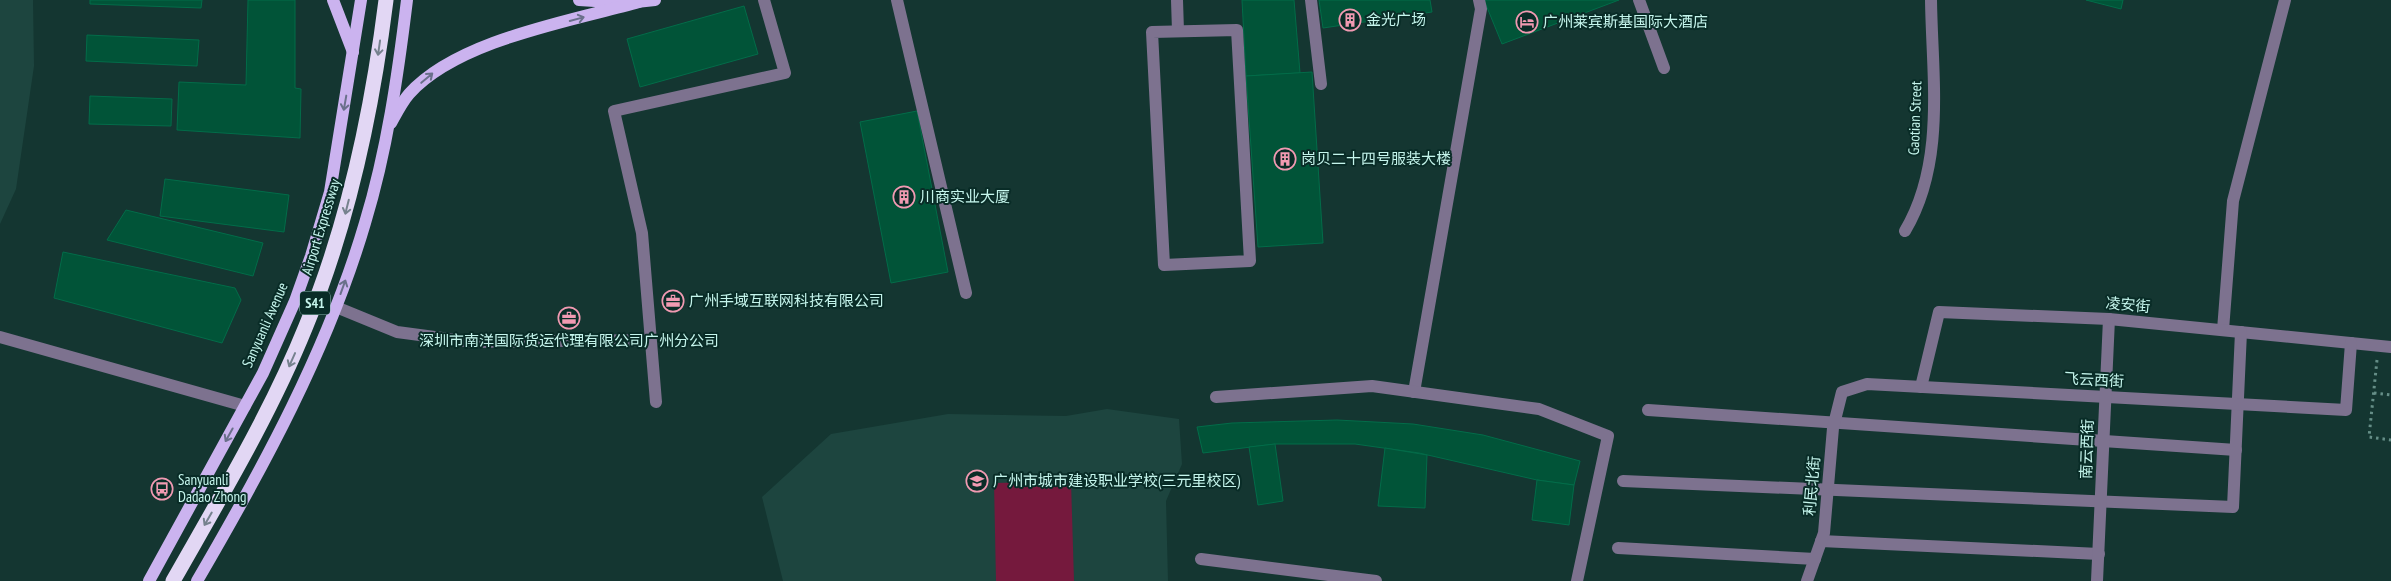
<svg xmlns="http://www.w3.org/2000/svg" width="2391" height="581" font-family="'PT Sans Narrow','Noto Sans SC',sans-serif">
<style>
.built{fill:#1d453f}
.green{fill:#75193d}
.building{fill:#015438;stroke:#036c49}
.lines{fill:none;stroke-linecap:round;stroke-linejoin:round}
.path{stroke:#658e87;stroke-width:3;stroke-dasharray:2.5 4;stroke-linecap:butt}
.minor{stroke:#7d728f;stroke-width:12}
.major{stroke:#cbb3ef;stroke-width:12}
.highway{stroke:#e2d7f4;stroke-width:15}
.oneway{stroke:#6a708b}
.oneway2{stroke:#76828e}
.labels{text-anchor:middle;stroke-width:4;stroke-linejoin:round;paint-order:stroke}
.shield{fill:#092c27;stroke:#8db9b1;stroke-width:1}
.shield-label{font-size:14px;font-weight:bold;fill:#c5f5ec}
.poi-label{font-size:15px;fill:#c5f5ec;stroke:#092c27;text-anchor:start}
.street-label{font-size:15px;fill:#c5f5ec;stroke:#092c27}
</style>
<rect width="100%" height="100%" fill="#143631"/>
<g class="built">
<path d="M0 0H33L34 66 16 189 0 224Z"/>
<path d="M1107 409 1179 419 1182 464 1166 501 1168 581H783L762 497 831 434 948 414 1066 416Z"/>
</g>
<path class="green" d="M1071 481 1074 581H996L994 483Z"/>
<g class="building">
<path d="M90 0H202L201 8 90 4Z"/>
<path d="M248 0H295V88L301 89 300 138 177 130 179 82 246 85Z"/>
<path d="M1242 0H1294L1300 73 1246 76Z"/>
<path d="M1319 0H1430L1432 12 1323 28Z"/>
<path d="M1484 0H1619L1502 44Z"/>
<path d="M2086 0H2123L2121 9Z"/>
<path d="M744 6 758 54 640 87 627 39Z"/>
<path d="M87 35 199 40 197 66 86 61Z"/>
<path d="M1312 72 1323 243 1258 247 1246 76Z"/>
<path d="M90 96 172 99 171 126 89 124Z"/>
<path d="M917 111 948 272 891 283 860 122Z"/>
<path d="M165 179 289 195 284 232 160 216Z"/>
<path d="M126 210 263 243 253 276 107 240Z"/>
<path d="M63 252 235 288 241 300 222 343 54 298Z"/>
<path d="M1337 420 1413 424 1483 435 1580 461 1574 485 1537 480 1419 453 1355 444H1275L1203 453 1197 427 1232 423Z"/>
<path d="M1275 444 1283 501 1258 505 1249 447Z"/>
<path d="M1385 448 1427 455 1425 508 1378 506Z"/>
<path d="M1537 480 1574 485 1569 525 1532 520Z"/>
</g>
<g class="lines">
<g class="path">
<path d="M2377 360 2369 437 2391 440"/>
<path d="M2374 393 2391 395"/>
</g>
<g class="minor">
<path d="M897 0 966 293"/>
<path d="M1177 0 1178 31"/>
<path d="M1311 0 1321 84"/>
<path d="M1639 0 1664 68"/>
<path d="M1237 30 1250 261 1164 265 1152 32Z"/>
<path d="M1905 231C1946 162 1932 77 1931 0"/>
<path d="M336 307 397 332 472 342 650 340"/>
<path d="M2223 330 2233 201 2285 0"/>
<path d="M0 337 245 406"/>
<path d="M1921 387 1939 312 2109 319 2391 347"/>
<path d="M1414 392 1481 9 1479 0"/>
<path d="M1216 397 1372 386 1539 409 1608 436 1577 581"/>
<path d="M656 402 642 233 614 111 785 73 764 0"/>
<path d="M1648 410 2236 450"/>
<path d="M1623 481 2233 507 2241 332"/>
<path d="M1821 541 2099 554"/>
<path d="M1618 548 1815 559"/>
<path d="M1201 559 1376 581"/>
<path d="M1807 581 1824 533 1833 428 1842 392 1867 384 2346 410 2351 343"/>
<path d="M2097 581 2109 319"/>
</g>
<g class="major">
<path d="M333 0 353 52"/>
<path d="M579 0 627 3 655 0"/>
<path d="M391 123C396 114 402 102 409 94 457 40 571 21 639 2"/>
<path d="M149 581 263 373 295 301 311 256 330 192 361 0"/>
<path d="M197 581C263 468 328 349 365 223 387 151 398 74 407 0"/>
</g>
<path class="highway" d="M173 581C220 498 270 415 306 326 349 222 372 112 386 0"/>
</g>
<defs><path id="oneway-shaft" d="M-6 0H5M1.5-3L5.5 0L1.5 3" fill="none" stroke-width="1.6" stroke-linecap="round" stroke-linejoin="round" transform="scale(1.25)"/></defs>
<g class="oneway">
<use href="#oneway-shaft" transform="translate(577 19) rotate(-15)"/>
<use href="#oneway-shaft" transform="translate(427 78) rotate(-40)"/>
<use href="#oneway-shaft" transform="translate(345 103) rotate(100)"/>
<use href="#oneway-shaft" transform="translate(343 287) rotate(-70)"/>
<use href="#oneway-shaft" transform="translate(229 435) rotate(119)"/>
</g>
<g class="oneway2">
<use href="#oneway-shaft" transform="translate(379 48) rotate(98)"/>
<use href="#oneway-shaft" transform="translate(347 207) rotate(104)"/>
<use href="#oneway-shaft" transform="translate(292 360) rotate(114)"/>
<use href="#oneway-shaft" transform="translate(208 519) rotate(120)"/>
</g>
<defs>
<g id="building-ring" transform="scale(1.125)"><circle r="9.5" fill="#092c27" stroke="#f19ab2" stroke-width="1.5"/><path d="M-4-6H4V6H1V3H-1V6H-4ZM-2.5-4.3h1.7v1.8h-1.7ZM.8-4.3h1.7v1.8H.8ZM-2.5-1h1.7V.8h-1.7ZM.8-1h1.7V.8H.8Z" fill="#f19ab2"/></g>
<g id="hotel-ring" transform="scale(1.125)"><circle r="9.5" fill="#092c27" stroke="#f19ab2" stroke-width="1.5"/><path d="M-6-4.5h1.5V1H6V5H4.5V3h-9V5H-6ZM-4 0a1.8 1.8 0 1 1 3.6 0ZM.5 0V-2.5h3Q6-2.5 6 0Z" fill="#f19ab2"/></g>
<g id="office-ring" transform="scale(1.125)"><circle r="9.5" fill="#092c27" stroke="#f19ab2" stroke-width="1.5"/><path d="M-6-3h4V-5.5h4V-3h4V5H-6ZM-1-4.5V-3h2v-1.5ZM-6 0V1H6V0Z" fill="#f19ab2"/></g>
<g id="school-ring" transform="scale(1.125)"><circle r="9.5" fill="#092c27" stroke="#f19ab2" stroke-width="1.5"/><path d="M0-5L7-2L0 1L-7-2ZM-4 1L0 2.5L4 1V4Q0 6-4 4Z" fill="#f19ab2"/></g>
<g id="bus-ring" transform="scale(1.125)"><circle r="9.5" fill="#092c27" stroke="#f19ab2" stroke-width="1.5"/><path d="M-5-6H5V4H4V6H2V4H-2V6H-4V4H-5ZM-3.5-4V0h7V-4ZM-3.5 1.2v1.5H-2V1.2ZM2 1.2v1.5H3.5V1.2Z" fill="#f19ab2"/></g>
</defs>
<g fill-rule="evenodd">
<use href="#building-ring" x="1350" y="20"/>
<use href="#hotel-ring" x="1527" y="22"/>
<use href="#building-ring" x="1285" y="159"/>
<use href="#building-ring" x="904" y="197"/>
<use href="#office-ring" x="673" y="301"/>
<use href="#office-ring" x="569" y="318"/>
<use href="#school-ring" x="977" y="481"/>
<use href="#bus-ring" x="162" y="489"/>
</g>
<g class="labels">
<rect class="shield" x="300" y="291.5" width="30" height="23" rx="4"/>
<g class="shield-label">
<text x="315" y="308">S41</text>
</g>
<g class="poi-label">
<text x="1366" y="25">金光广场</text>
<text x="1543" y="27">广州莱宾斯基国际大酒店</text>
<text x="1301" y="164">岗贝二十四号服装大楼</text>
<text x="920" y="202">川商实业大厦</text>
<text x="689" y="306">广州手域互联网科技有限公司</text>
<text x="569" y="346" text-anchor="middle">深圳市南洋国际货运代理有限公司广州分公司</text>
<text x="178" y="485">Sanyuanli<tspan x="178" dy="17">Dadao Zhong</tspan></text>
<text x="993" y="486">广州市城市建设职业学校(三元里校区)</text>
</g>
<g class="street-label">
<text transform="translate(1915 118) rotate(-88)" y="5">Gaotian Street</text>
<text transform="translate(321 227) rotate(-73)" y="5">Airport Expressway</text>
<text transform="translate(2128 305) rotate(5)" y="5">凌安街</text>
<text transform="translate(265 325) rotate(-66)" y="5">Sanyuanli Avenue</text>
<text transform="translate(2094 380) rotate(3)" y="5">飞云西街</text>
<text transform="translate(2087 449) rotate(-88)" y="5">南云西街</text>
<text transform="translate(1812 486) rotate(-85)" y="5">利民北街</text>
</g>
</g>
</svg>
